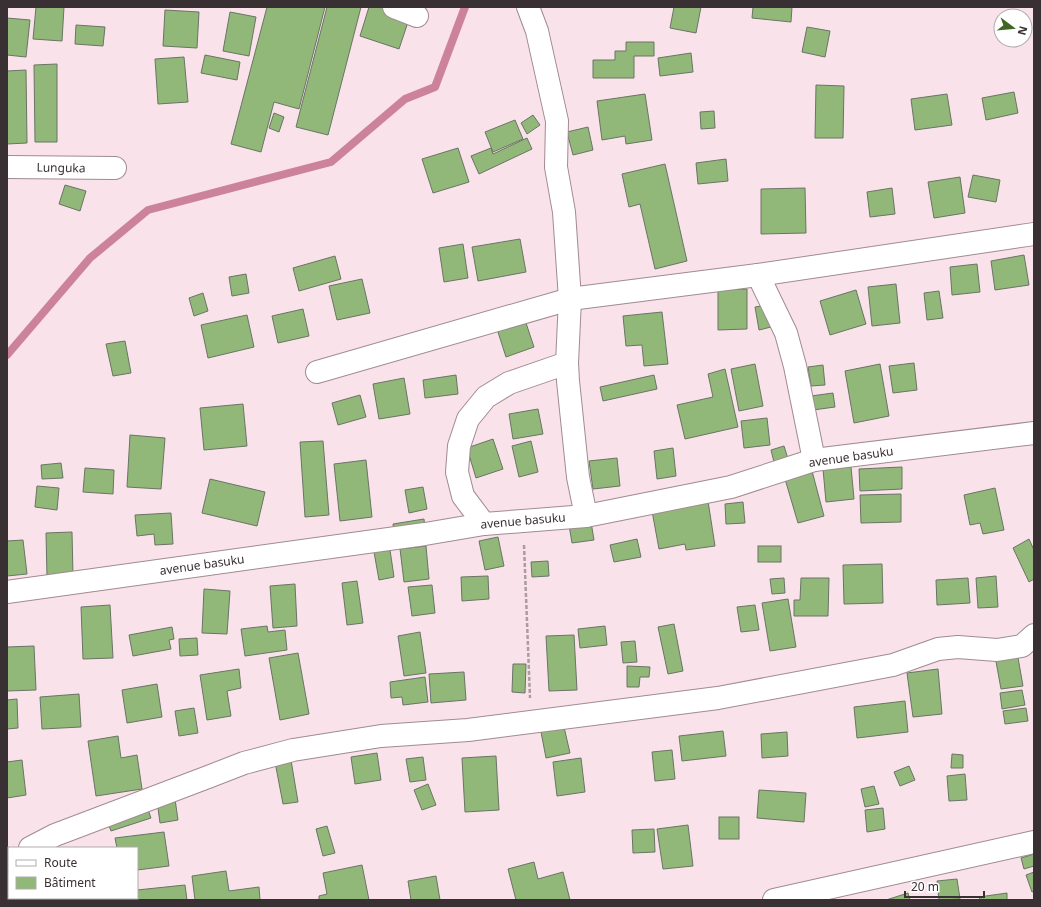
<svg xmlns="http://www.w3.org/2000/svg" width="1041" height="907" font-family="'Noto Sans',sans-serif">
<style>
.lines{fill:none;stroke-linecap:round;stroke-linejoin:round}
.stream{stroke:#cc829b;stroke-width:8}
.building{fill:#91b879;stroke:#6a7465}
.minor-casing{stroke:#a08b91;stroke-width:24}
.path{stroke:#ac9ba1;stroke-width:2.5;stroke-dasharray:4 2;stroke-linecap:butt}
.minor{stroke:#fff;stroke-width:22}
.labels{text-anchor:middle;stroke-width:3.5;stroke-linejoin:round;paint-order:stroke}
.street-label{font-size:12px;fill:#383033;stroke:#fff}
</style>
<rect width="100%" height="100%" fill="#f9e2e9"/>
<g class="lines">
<path class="stream" d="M7 355 90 258 148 210 331 162 405 99 435 87 465 7"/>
</g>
<g class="building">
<path d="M36 7H64L62 41 33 39Z"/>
<path d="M267 7H325L299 109 274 102 261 152 231 144Z"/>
<path d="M327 7H361L328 135 296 127Z"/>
<path d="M369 7H382L410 16 399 49 360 36Z"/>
<path d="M674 7H701L696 33 670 28Z"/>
<path d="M753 7H792L791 22 752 18Z"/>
<path d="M165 10 199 12 197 48 163 46Z"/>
<path d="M230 12 256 17 249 56 223 51Z"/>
<path d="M7 18 30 20 26 57 7 55Z"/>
<path d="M76 25 105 27 103 46 75 44Z"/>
<path d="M807 27 830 31 825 57 802 52Z"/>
<path d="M626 42H654V56H634V78H593V60H615V51H626Z"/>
<path d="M691 53 693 72 660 76 658 58Z"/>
<path d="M205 55 240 62 237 80 201 73Z"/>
<path d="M184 57 188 102 158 104 155 59Z"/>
<path d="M57 64V142H35L34 65Z"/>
<path d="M26 70 27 143 7 144V71Z"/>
<path d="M816 85 844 86 843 138H815Z"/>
<path d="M1014 92 1018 113 986 120 982 98Z"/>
<path d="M645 94 652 140 626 144 625 136 602 140 597 101Z"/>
<path d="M947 94 952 125 915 130 911 99Z"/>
<path d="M714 111 715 128 701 129 700 112Z"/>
<path d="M274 113 284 117 279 132 269 128Z"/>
<path d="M533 115 540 125 527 134 521 123Z"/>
<path d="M515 120 523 139 493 152 485 132Z"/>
<path d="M588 127 593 150 573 155 567 132Z"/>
<path d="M527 138 532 149 479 174 471 156 491 148 493 154Z"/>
<path d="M458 148 469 182 433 193 422 159Z"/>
<path d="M726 159 728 181 698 184 696 163Z"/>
<path d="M665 164 687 261 655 269 640 204 629 207 622 174Z"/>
<path d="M973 175 1000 180 996 202 968 197Z"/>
<path d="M960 177 965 213 934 218 928 182Z"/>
<path d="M65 185 86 191 80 211 59 204Z"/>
<path d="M805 188 806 233 761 234V189Z"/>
<path d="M892 188 895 214 870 217 867 192Z"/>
<path d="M520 239 526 272 478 281 472 247Z"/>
<path d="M463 244 468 278 444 282 439 248Z"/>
<path d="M1024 255 1029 285 995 290 991 261Z"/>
<path d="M335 256 341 279 299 291 293 268Z"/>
<path d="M977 264 980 292 952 295 950 267Z"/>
<path d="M246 274 249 293 232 296 229 277Z"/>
<path d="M362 279 370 313 337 320 329 286Z"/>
<path d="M896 284 900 323 872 326 868 287Z"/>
<path d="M747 289V329L718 330V290Z"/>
<path d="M856 290 866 324 830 335 820 301Z"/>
<path d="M939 291 943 318 927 320 924 293Z"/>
<path d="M203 293 208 311 194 316 189 298Z"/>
<path d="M768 305 771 327 759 330 755 307Z"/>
<path d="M303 309 309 336 278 343 272 316Z"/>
<path d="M662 312 668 364 644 366 642 345 626 346 623 316Z"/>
<path d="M247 315 254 347 208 358 201 325Z"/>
<path d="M525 320 534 347 506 357 497 329Z"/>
<path d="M125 341 131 373 113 376 106 344Z"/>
<path d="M914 363 917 390 893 393 889 366Z"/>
<path d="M755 364 763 406 739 411 731 369Z"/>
<path d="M880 364 889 416 854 423 845 371Z"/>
<path d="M823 365 825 385 811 386 808 367Z"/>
<path d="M725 369 738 427 685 439 677 405 713 397 708 374Z"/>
<path d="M456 375 458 394 425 398 423 380Z"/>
<path d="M654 375 657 389 603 401 600 387Z"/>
<path d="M404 378 410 414 379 419 373 384Z"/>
<path d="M833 393 835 407 813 410 811 396Z"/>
<path d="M360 395 366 417 338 425 332 403Z"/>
<path d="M243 404 247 446 204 450 200 408Z"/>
<path d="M538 409 543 434 513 439 509 414Z"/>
<path d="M767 418 770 445 744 448 741 421Z"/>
<path d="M130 435 165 438 161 489 127 487Z"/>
<path d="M493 439 503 469 476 478 467 448Z"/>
<path d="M323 441 329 515 305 517 300 442Z"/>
<path d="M531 441 538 472 519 477 512 446Z"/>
<path d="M784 446 789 462 775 466 771 450Z"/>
<path d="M673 448 676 476 657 479 654 451Z"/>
<path d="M617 458 620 486 593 489 589 461Z"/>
<path d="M366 460 372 517 340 521 334 464Z"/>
<path d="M61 463 63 478 42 479 41 465Z"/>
<path d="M851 467 854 499 826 502 823 469Z"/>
<path d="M902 467V489L860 491 859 469Z"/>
<path d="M85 468 114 470 113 494 83 492Z"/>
<path d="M812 471 824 516 798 523 785 479Z"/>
<path d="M210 479 265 492 257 526 202 513Z"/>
<path d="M37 486 59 488 57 510 35 507Z"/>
<path d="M423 487 427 509 409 513 405 490Z"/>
<path d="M995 488 1004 530 983 534 980 523 970 525 964 495Z"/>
<path d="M901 494V522L861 523 860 495Z"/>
<path d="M708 501 715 546 686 550 685 544 659 549 652 511Z"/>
<path d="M743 502 745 523 726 524 725 504Z"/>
<path d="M171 513 173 544 155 545 154 534 137 536 135 515Z"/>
<path d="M424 519 425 529 394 533 393 524Z"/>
<path d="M591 522 594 540 572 543 569 525Z"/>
<path d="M72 532 73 576 47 577 46 533Z"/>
<path d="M498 537 504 566 485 570 479 541Z"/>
<path d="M637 539 641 557 614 562 610 545Z"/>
<path d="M1029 539 1034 550V579L1029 582 1013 548Z"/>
<path d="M23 540 27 574 7 576V541Z"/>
<path d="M426 546 429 579 404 582 400 549Z"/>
<rect x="758" y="546" width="23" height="16"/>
<path d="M390 550 394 577 379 580 374 552Z"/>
<path d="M548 561 549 576 532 577 531 562Z"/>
<path d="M882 564 883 603 844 604 843 565Z"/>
<path d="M488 576 489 599 462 601 461 577Z"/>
<path d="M996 576 998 607 978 608 976 578Z"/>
<path d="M784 578 785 593 772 594 770 579Z"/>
<path d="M801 578H829L828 616H794V600H800Z"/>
<path d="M968 578 970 603 937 605 936 580Z"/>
<path d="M357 581 363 623 347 625 342 583Z"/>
<path d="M295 584 297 626 273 628 270 586Z"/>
<path d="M432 585 435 613 412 616 408 587Z"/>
<path d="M204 589 230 591 227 634 202 633Z"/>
<path d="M788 599 796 647 770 651 762 603Z"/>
<path d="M110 605 113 658 83 659 81 607Z"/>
<path d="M755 605 759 630 741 632 737 607Z"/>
<path d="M674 624 683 671 668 674 658 627Z"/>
<path d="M267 626 268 632 285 630 287 650 245 656 241 629Z"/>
<path d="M605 626 607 645 580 648 578 629Z"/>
<path d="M172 627 174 639 169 640 171 649 133 656 129 635Z"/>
<path d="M420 632 426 673 404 676 398 636Z"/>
<path d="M574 635 577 690 549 691 546 636Z"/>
<path d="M197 638 198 655 180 656 179 639Z"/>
<path d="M635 641 637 662 623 663 621 642Z"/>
<path d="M34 646 36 690 7 691V647Z"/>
<path d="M1017 652 1023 686 1001 689 995 656Z"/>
<path d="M298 653 309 714 280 720 269 658Z"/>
<path d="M513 664H526L525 693 512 692Z"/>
<path d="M627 666 650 667 649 677H640L639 687H627Z"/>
<path d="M239 669 241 688 227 691 231 716 207 720 200 675Z"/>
<path d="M938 669 942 714 913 717 907 673Z"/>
<path d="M464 672 466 700 431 703 429 674Z"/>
<path d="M425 677 428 702 403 705 402 697 391 698 390 682Z"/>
<path d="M157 684 162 717 127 723 122 690Z"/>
<path d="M1022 690 1025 705 1002 709 1000 693Z"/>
<path d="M79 694 81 727 42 729 40 697Z"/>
<path d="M17 699 18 728 7 729V700Z"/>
<path d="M905 701 908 732 857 738 854 707Z"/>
<path d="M194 708 198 733 179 736 175 711Z"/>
<path d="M1026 708 1028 721 1005 724 1003 711Z"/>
<path d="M564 727 570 753 546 758 541 732Z"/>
<path d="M723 731 726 756 682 761 679 736Z"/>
<path d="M787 732 788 756 762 758 761 734Z"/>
<path d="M118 736 121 758 137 755 142 789 96 796 88 741Z"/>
<path d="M672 750 675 779 655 781 652 752Z"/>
<path d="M377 753 381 780 355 784 351 757Z"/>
<path d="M952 754 963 755V768H951Z"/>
<path d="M496 756 499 810 465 812 462 758Z"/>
<path d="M423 757 426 780 410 782 406 759Z"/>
<path d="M581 758 585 792 557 796 553 762Z"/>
<path d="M22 760 26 795 7 798V762Z"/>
<path d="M291 760 298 802 283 804 275 762Z"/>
<path d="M909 766 915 780 900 786 894 772Z"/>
<path d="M965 774 967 800 949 801 947 776Z"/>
<path d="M428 784 436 805 422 810 414 790Z"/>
<path d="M874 786 879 804 865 807 861 789Z"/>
<path d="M759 790 806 793 804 822 757 818Z"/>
<path d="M175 799 178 820 160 823 157 801Z"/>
<path d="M146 804 151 818 111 831 106 818Z"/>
<path d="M883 808 885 829 867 832 865 810Z"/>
<rect x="719" y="817" width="20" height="22"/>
<path d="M688 825 693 866 663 869 657 829Z"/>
<path d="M327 826 335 853 323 856 316 829Z"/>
<path d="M654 829 655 852 633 853 632 830Z"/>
<path d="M164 832 169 866 137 870V848H117L115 838Z"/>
<path d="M1034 854V866L1024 869 1021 858Z"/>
<path d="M534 862 538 879 563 872 570 900H516L508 869Z"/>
<path d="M362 865 369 900H319V896L327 894 323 873Z"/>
<path d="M226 871 229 891 259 887 260 900H195L192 876Z"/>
<path d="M1034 872V891L1032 892 1026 875Z"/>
<path d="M436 876 440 900H411L408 881Z"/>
<path d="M957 879 960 899 939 900 937 881Z"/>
<path d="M185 885 187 900H129L128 898H137V890Z"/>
<path d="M908 893 910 900H886Z"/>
<path d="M1007 893V900H980L979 897Z"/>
<path d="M12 898H32L33 900H13Z"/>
<path d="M45 898H92L93 900H45Z"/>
</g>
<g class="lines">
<g class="minor-casing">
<g id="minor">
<path d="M394 7 417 16"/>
<path d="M528 7 537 31 557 121 556 167 564 212 570 299 567 363 568 381 578 477 586 516"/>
<path d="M7 167 115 168"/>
<path d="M758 275 786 333 795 366 814 460"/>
<path d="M317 372 570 299 758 275 1034 234"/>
<path d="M484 524 463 496 457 472 459 446 468 419 486 397 509 383 567 363"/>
<path d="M7 592 425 534 484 524 586 516 731 487 814 460 1034 433"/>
<path d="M30 848 55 835 208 777 244 763 293 750 381 736 468 730 718 698 893 665 938 649 958 647 997 650 1022 646 1034 635"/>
<path d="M7 864 9 862"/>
<path d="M774 900 1034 842"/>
</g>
</g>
<path class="path" d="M524 545 530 698"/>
<use href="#minor" class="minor"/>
</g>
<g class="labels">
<g class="street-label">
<text transform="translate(61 168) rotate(1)" y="4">Lunguka</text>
<text transform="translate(851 457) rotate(-8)" y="4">avenue basuku</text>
<text transform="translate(523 521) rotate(-5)" y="4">avenue basuku</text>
<text transform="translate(202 565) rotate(-8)" y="4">avenue basuku</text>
</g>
</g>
<rect width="1041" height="907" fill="none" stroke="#383033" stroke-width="16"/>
<rect x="8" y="847" width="130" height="52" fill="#ffffff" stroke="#afacad"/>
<rect x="16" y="860" width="20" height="6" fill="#ffffff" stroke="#afacad"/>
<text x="44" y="867" font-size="12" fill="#383033">Route</text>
<rect x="16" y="877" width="20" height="12" fill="#91b879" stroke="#afacad"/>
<text x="44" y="887" font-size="12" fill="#383033">Bâtiment</text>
<g transform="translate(1013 28) rotate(106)"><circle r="19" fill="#ffffff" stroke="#afacad"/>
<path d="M0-3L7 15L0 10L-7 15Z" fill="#3f6722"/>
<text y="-6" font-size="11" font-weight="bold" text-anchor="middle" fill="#383033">N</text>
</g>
<path d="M905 891v6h79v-6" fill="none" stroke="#383033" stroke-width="2"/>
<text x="911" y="891" font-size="12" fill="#383033" stroke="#ffffff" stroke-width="3" paint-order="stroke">20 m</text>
</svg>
